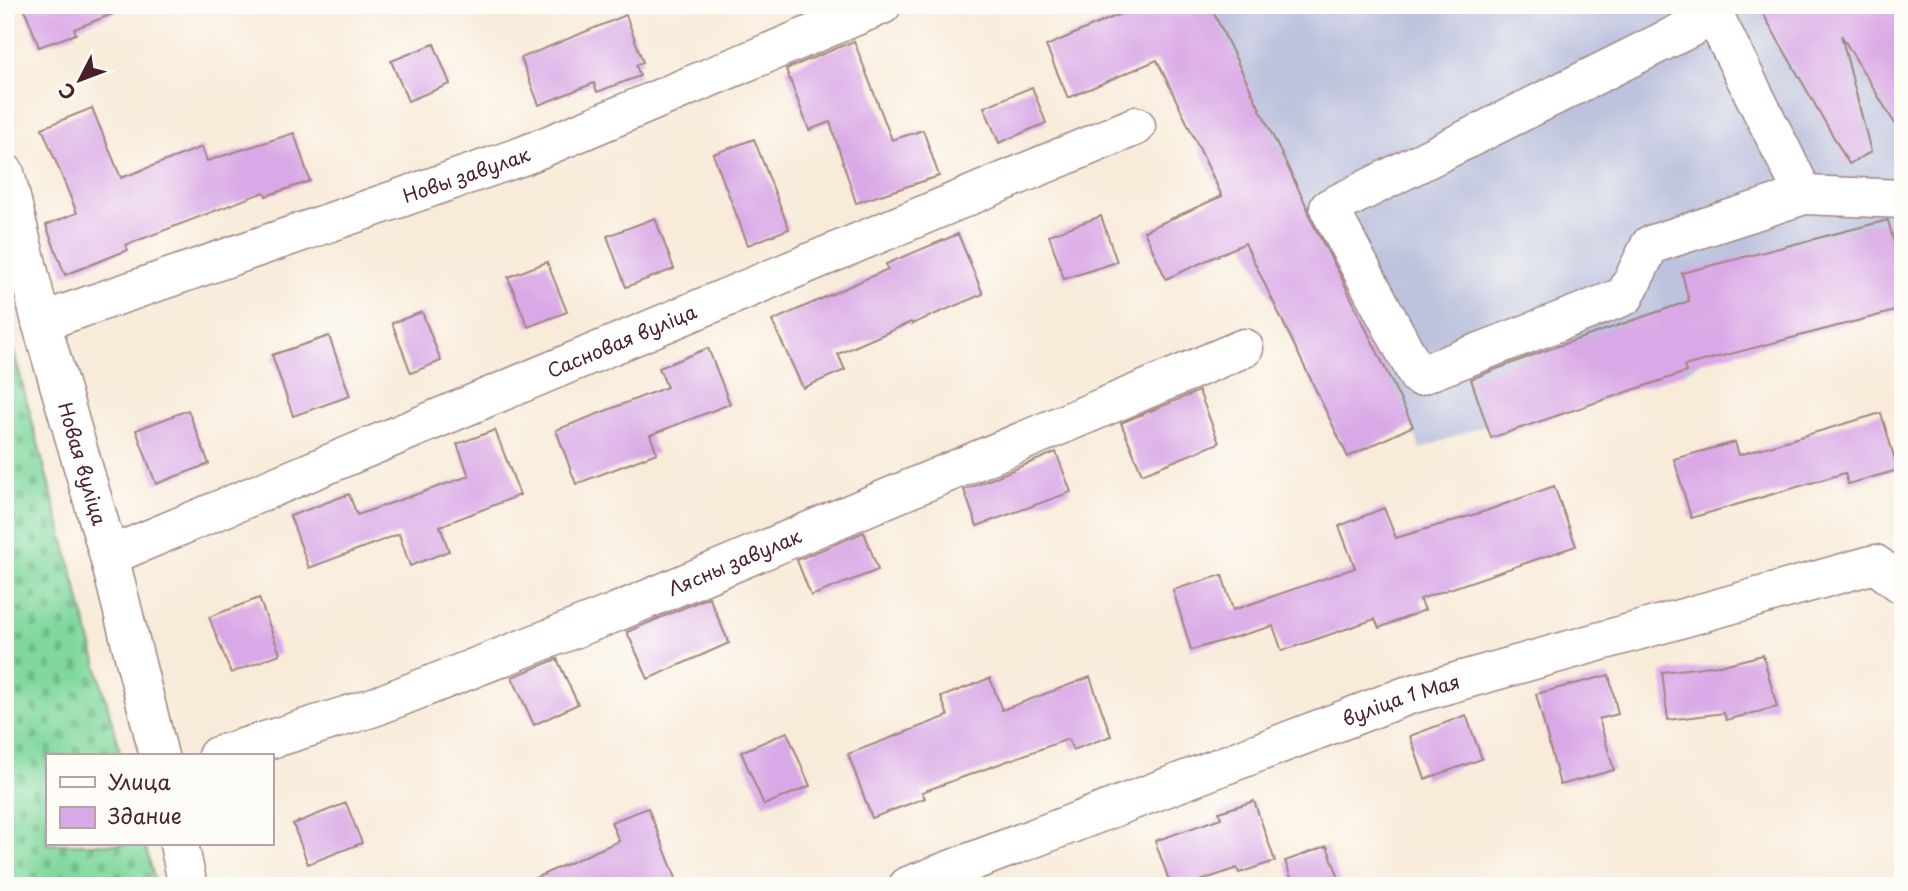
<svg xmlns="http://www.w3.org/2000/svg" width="1908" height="891" font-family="'Playpen Sans',sans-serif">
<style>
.industrial{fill:#bdc3de}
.cemetery{fill:url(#cemetery-stones);stroke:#657c64;stroke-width:2}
.building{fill:#d9a8e6}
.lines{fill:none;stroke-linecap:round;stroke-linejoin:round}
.minor-casing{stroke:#a18582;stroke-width:41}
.minor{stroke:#fff;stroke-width:38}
.labels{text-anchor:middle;stroke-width:5;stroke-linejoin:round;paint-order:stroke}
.street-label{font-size:19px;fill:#4a1f2b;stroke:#fdfcf7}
</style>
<defs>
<pattern id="cemetery-stones" width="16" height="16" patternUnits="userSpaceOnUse" patternTransform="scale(1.75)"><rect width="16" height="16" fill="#80d89d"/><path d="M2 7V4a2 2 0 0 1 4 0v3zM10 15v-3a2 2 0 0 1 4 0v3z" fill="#70b987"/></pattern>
</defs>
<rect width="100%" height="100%" fill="#fdfcf7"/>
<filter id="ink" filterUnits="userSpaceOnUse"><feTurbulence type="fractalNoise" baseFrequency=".0143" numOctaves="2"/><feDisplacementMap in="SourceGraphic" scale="14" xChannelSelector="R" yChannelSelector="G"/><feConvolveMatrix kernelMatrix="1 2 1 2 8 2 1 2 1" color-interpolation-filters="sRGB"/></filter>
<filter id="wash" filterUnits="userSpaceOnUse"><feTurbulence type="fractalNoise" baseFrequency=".00686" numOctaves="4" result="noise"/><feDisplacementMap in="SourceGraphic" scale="28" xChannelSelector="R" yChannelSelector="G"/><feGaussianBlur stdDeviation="1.57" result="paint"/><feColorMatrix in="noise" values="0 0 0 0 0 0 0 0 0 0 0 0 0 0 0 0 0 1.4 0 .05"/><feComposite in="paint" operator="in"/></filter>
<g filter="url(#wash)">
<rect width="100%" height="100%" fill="#f8ebd9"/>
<path class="industrial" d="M1130 5H1903V309L1705 360 1686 372 1491 438 1486 425 1420 449 1412 426 1348 457Z"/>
<path class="cemetery" d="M5 319 121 756H47V844H145L156 886H5Z"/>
<g id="blocks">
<g class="building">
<path d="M23 5H130V7L74 29 76 34 39 47Z"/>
<path d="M1141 5H1210L1307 207 1310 218 1341 277 1413 426 1348 457 1245 243 1166 279 1144 231 1222 196 1157 60 1068 98 1046 46Z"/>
<path d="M1758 5H1903V137L1841 35 1871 152 1849 164Z"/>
<path d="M626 15 643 62 636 65 640 76 597 92 594 83 539 105 521 58Z"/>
<path d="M854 41 892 140 923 130 939 176 856 203 830 122 809 130 786 69Z"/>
<path d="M434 44 450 84 408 101 391 61Z"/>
<path d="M1032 87 1046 123 999 143 984 107Z"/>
<path d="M92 108 121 178 202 147 207 161 294 133 310 181 266 196 264 192 126 245 128 250 65 275 46 225 77 213 42 128Z"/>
<path d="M754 139 789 229 748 245 713 154Z"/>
<path d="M1101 216 1117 262 1064 279 1049 235Z"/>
<path d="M655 218 674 269 626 287 607 236Z"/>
<path d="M1888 220 1903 277V309L1684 366 1686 372 1491 438 1471 379 1541 352 1689 301 1682 273Z"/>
<path d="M958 234 983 294 912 324 911 322 838 354 845 370 803 388 772 321 888 269 886 264Z"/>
<path d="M547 262 567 312 528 327 508 277Z"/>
<path d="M422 312 441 361 411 373 392 323Z"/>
<path d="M329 336 350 396 293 416 272 355Z"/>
<path d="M708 348 730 404 650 435 657 453 576 484 556 430 667 387 659 368Z"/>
<path d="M1199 391 1219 443 1142 474 1121 423Z"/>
<path d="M188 410 209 464 156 484 136 430Z"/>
<path d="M1881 413 1898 470 1848 484 1845 473 1691 518 1674 459 1735 442 1739 455Z"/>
<path d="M495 430 520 495 440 526 449 551 410 566 399 534 309 568 290 516 349 494 357 515 469 476 457 444Z"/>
<path d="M1056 452 1071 492 977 526 964 490Z"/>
<path d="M1554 486 1576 546 1420 599 1425 610 1379 628 1375 619 1282 651 1273 626 1191 650 1173 590 1222 575 1233 610 1355 568 1339 526 1384 508 1396 538 1486 511Z"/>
<path d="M864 532 878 570 811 596 797 560Z"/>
<path d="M709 597 729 643 648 679 627 632Z"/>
<path d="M259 598 280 654 231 673 209 617Z"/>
<path d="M1763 655 1777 707 1726 720 1724 713 1668 720 1662 672 1727 664Z"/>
<path d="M557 659 578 704 534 725 512 677Z"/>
<path d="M1609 675 1618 714 1599 719 1614 770 1560 785 1536 694Z"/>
<path d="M1090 677 1111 736 1073 750 1068 739 922 792 925 798 872 818 848 754 948 716 941 697 990 678 1002 710Z"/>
<path d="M1466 715 1482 759 1425 779 1410 736Z"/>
<path d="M787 732 810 786 764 805 741 752Z"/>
<path d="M1254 801 1275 861 1239 873 1237 868 1186 886H1171L1155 841 1221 818 1219 812Z"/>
<path d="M346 803 362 843 308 864 293 824Z"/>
<path d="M648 808 679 886H517L619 841 611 822Z"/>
<path d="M1327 846 1342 886H1294L1285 861Z"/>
</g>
</g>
</g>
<g filter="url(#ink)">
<use href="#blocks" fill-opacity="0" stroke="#a18582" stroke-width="2"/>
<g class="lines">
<g class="minor-casing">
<g id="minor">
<path d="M1709 5 1804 195 1903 199"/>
<path d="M1714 16 1329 208 1418 376 1625 296 1650 245 1804 195"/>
<path id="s1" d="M5 173 41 322 109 556 159 756"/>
<path id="s2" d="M41 322 525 155 882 5"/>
<path id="s3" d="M109 556 1136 126"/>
<path id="s4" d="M217 756 374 707 617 612 1244 348"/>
<path d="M179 844 188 886"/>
<path id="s5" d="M908 886 1406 696 1875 564 1903 585"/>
</g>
</g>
<use href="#minor" class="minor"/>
</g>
</g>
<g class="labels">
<g class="street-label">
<text dy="7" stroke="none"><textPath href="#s2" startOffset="450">Новы завулак</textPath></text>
<text dy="7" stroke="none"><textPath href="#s3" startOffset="556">Сасновая вуліца</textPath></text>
<text dy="7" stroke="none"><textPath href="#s1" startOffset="301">Новая вуліца</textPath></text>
<text dy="7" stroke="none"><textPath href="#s4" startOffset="553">Лясны завулак</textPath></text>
<text dy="7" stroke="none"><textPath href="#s5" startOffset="527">вуліца 1 Мая</textPath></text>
</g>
</g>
<rect width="1908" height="891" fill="none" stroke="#fdfcf7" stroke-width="28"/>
<rect x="46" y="754" width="228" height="91" fill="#fdfcf7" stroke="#b5a4a5" stroke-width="2"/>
<rect x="60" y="777" width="35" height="10" fill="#ffffff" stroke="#b5a4a5" stroke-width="2"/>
<text x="108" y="790" font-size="21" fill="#4a1f2b">Улица</text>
<rect x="60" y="807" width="35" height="21" fill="#d9a8e6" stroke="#b5a4a5" stroke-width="2"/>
<text x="108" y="824" font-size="21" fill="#4a1f2b">Здание</text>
<g transform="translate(80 80) rotate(228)" stroke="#fdfcf7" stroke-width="5" paint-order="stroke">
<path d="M0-5L12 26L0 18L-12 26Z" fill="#4a1f2b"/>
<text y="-10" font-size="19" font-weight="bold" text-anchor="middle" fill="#4a1f2b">С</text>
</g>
</svg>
